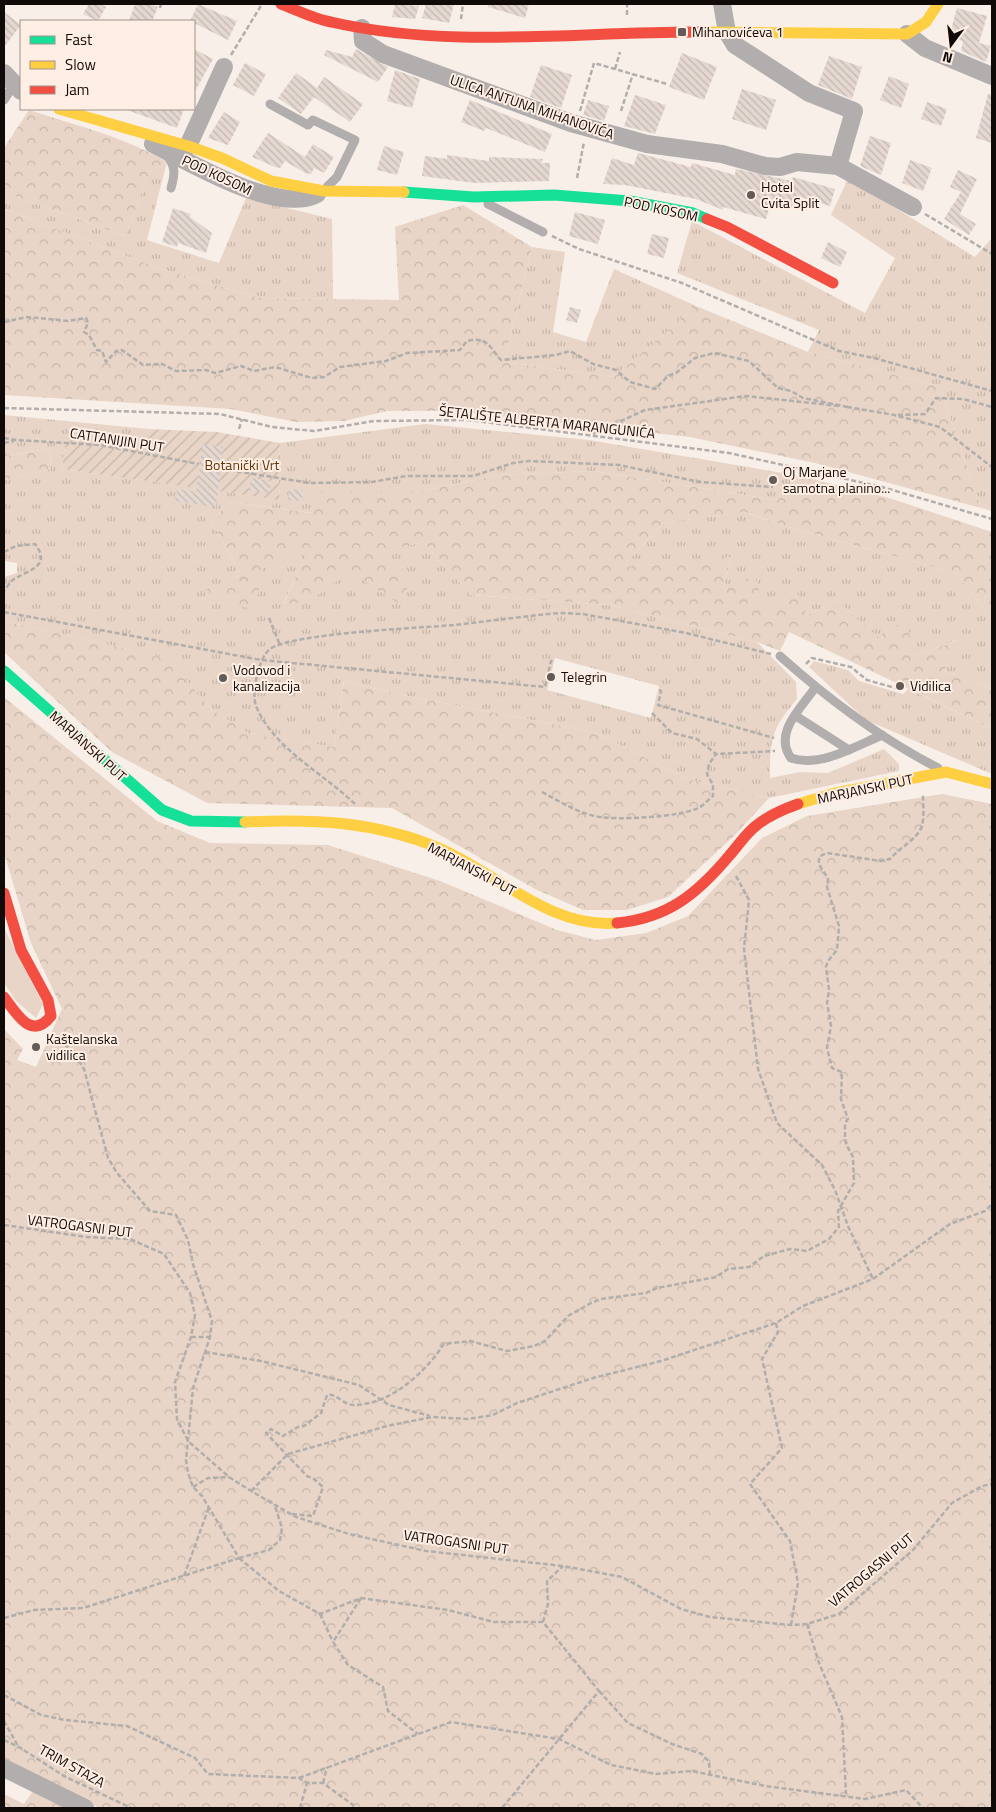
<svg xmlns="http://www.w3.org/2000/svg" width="996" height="1812" font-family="'Titillium Web',sans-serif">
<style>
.grass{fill:url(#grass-tufts);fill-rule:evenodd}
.forest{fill:url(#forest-crowns)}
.park{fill:#e8d5c7}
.garden{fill:url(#garden-furrows)}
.building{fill:url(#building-back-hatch)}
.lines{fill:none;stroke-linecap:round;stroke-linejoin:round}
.path{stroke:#b2aeac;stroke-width:2.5;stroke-dasharray:5 2.5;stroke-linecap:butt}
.lane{stroke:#b2aead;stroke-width:9}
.street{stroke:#b2aead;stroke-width:18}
.fast{stroke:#16e098;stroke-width:11}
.slow{stroke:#ffcf43;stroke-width:11}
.jam{stroke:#f24e42;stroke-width:11}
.poi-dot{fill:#625b57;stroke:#ffeee3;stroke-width:2}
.labels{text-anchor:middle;stroke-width:4;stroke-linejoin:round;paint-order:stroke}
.poi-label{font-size:14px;fill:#100b08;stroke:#ffeee3;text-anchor:start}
.street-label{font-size:14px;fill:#100b08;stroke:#ffeee3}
.park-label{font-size:14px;fill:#63350b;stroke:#ffeee3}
</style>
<defs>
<pattern id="grass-tufts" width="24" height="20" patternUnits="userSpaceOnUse" patternTransform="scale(1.25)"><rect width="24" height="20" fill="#e8d5c7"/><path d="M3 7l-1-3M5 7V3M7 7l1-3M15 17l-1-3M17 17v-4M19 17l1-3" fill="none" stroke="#c6b6a9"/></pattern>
<pattern id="forest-crowns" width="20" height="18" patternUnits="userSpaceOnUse" patternTransform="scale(1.25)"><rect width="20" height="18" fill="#e8d5c7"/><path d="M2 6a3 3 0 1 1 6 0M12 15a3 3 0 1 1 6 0" fill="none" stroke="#c6b6a9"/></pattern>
<pattern id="garden-furrows" width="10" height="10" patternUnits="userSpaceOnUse" patternTransform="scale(1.25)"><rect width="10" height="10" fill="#e8d5c7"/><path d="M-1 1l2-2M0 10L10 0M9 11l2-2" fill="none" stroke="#c6b6a9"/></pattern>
<pattern id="building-back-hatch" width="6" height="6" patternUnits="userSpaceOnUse" patternTransform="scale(1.25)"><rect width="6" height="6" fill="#e4d8d1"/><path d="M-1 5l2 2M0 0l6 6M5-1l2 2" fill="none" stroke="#c3b8b2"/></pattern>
</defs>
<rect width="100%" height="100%" fill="#f9efe9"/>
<g class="grass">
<path d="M167 162 147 240 219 263 246 198 332 219 333 299 259 298 155 267 4 209V192L125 236 149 173Z"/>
<path d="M848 179 975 257 992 238V511L981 508 940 387 808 352 819 330 677 273 692 221 865 313 895 258 831 215Z"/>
<path d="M532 247 565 252 553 332 586 342 614 269 696 306 614 377 504 362Z"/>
<path d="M4 415 149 429 144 439 67 431 62 469 280 499 278 473 280 443 425 424 589 440 800 476 777 500 594 471 499 475 416 492H316L312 513 230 502 211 521 241 575 203 591 263 568 311 545 283 604 311 599 370 555 423 542 471 595 609 605 757 642 796 682 797 699C771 730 770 738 770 778L800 772 828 773 884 749 899 764V771L769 798 689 780 594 732 397 694 344 681 334 747 249 734 211 709 166 658 4 621V577L17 573V563L4 561V480L51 469 50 448 4 457ZM555 658 659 686 651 718 547 690Z"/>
<path d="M744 512 785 526 956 573 992 620V689L944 671 957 640 913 657 878 638 837 601 807 615 765 616 723 589 731 558 622 567 663 523Z"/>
<path d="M814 661 848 670 859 681 903 694 908 689 989 727 992 725V774L866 720 809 667Z"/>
</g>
<g class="forest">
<path d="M29 110C75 125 125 137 167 162L149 173 125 236 4 192V148Z"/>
<path d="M463 205 532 247 504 362 614 377 696 306 808 352 940 387 981 508 815 463 690 437 451 411H387L344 421 296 422 231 409 4 395V209L155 267 259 298 399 300 395 227Z"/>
<path d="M50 448 51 469 4 480V457Z"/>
<path d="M594 471 777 500 800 476 889 498 992 532V620L956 573 785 526 745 512 663 523 622 567 731 557 723 589 755 575 765 615 793 583 807 615 837 601 878 637 907 619 913 657 958 640 944 671 992 689V725L989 727 789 632 780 651 757 642 609 605 471 595 423 542 371 555 415 575 398 603 349 572 311 600 283 605 310 546 263 568 255 611 202 591 241 575 211 521 230 502 311 513 315 492H416L499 475Z"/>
<path d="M4 621 167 658 211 709 250 734 334 747 344 681 397 694 594 732 689 780 769 798 734 836 668 897 627 910H583L535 889 392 808 207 803 112 752 4 652Z"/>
<path d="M4 697 157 821 210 843 328 845 440 881 557 930 596 940 646 933 688 916 762 838 807 816 942 794 992 804V1808H100L4 1764V1029L23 1049 17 1060 36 1067 62 1009 31 943 4 853Z"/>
<path d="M33 1791 68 1808H4V1794L24 1804Z"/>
</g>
<path class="park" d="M4 928 43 1004 36 1018 16 1001 4 983Z"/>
<path class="garden" d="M149 429 217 432 280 443 278 473 280 500 62 469 67 431 144 439Z"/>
<g class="building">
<path d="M89 4H100L106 7 98 21 83 14Z"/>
<path d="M135 4H149L158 7 152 21H129Z"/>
<path d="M198 4 237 21 228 40 190 21Z"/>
<path d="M395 4 419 6 415 19 392 17Z"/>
<path d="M426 4H454L449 23 422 18Z"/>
<path d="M488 4H529L525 18 488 7Z"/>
<path d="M957 8 987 16 979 43 991 46 986 62 961 51 963 41 949 37Z"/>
<path d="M4 12 21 25 4 47Z"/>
<path d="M194 49 213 59 194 93Z"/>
<path d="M356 49 388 67 378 82 324 55 326 50 352 57Z"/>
<path d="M682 53 717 67 704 100 669 87Z"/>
<path d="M829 56 862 67 852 99 818 85Z"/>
<path d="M245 63 266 74 254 96 233 85Z"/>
<path d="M541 65 572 75 561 108 530 97Z"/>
<path d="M395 70 420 79 412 108 387 101Z"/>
<path d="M296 73 317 88 324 77 363 104 350 122 314 97 301 114 278 98Z"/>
<path d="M889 76 909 84 901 108 880 100Z"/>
<path d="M742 89 776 100 766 130 732 119Z"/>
<path d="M988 94H992V143L976 138Z"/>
<path d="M635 95 666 105 655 134 624 126Z"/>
<path d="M470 100 552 134 545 152 486 128 484 131 461 122Z"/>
<path d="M588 100 609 106 604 121 583 115Z"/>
<path d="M927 102 947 109 941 126 921 119Z"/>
<path d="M124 109H184L177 128Z"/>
<path d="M224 112 240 122 228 145 208 138Z"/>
<path d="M268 133 305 157 313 144 334 157 324 173 314 168 311 174 305 173 285 161 280 168 275 167 252 157Z"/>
<path d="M870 136 891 143 881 175 860 166Z"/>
<path d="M384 146 404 152 397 175 377 170Z"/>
<path d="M638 153 691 167 692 163 735 175 736 169 792 181 793 177 835 189 830 206 800 197 796 209 771 202 766 219 723 207V210L696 199 625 185 603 184 612 158 634 165Z"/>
<path d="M447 155 489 161V157L543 159 541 163H550L549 181 474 183 422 176 425 156 447 159Z"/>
<path d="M910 160 932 168 923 191 902 183Z"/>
<path d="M958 170 977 179 960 214 976 224 969 235 944 219 961 192 950 187Z"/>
<path d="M173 208 191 214 190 217 212 233 206 253 178 243 177 247 162 242Z"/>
<path d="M575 212 605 220 598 244 569 236Z"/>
<path d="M652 234 669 238 664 258 647 254Z"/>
<path d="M828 242 847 252 840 267 821 258Z"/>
<path d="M570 307 581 310 577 323 566 320Z"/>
<path d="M203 444 223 447 216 507 175 501 177 489 196 492Z"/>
<path d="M251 478 271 481 269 493 249 490Z"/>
<path d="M289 489 303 490 302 501 288 500Z"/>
</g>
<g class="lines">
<g class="path">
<path d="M160 8 161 4"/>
<path d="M627 15V4"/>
<path d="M461 19 463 4"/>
<path d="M231 55 262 4"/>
<path d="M615 69 620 52"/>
<path d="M580 111 594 63 667 84"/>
<path d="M621 111 633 74"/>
<path d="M577 178 584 142"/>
<path d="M925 214 992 254"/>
<path d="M552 236 579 249 682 283 839 351 874 358 992 391"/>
<path d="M4 322 27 317 68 321 86 318 88 323 84 332 89 335 97 350 102 351 106 362 116 351 122 350 143 365 162 364 176 371 206 370 215 373 241 366 254 371 275 367 312 378 324 377 340 367 386 361 407 353 460 350 467 341C488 336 489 347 501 360L556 355 570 351 593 364 616 370 630 382 655 389 668 376 676 373 695 358 714 353 749 361 778 388 791 391 803 398 848 407"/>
<path d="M847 407 894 415 940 427 992 467"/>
<path d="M4 408 220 414 272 427 314 431 374 421 468 420 729 453 882 487 992 519"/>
<path d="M898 415 925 414 936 398 963 399 992 407"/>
<path d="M239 429 242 419"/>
<path d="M593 434 645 410 746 396 839 406"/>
<path d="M4 438 16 440 100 445 198 464"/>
<path d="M4 443 14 441"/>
<path d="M222 469 310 483 372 482 406 476H473L513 463 529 461 619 465 700 482 773 487"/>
<path d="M4 552 16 546 35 544C52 566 29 570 14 579 10 582 7 587 4 591"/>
<path d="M4 612 261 660 545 687 551 661 554 662"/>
<path d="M269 618 280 645"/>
<path d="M806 664 812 658 851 667 867 680 899 689 900 686"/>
<path d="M659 690 661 691 658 705 774 738"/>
<path d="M652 713 672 733 697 739 716 754 775 751"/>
<path d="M542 792C559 801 576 812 595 816 614 821 680 817 698 808 703 806 708 800 713 796V785L707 774 709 764 716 754"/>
<path d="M355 804C323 773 274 749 256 706 251 693 259 657 270 649 293 633 420 628 454 625 490 621 525 616 560 613L583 614 686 633 771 654"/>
<path d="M736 876 749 900 744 949 758 1069 777 1123 822 1165 835 1190 848 1226 873 1279"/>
<path d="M4 1225 86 1237 130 1239 164 1254 190 1293 195 1315 191 1337 175 1382 177 1419 188 1441 229 1477 251 1491 296 1517 349 1534 426 1551 563 1566 622 1577 681 1609 710 1617 791 1625 807 1624 839 1614 913 1550 952 1503 982 1486 992 1484"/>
<path d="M776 1323 778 1332 762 1359 782 1448 750 1484 790 1541 798 1583 791 1625"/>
<path d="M191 1337H210"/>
<path d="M205 1352 261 1361 359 1385 389 1405 430 1416"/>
<path d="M193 1487 208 1478 229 1477"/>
<path d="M251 1491 288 1454 387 1426 432 1417 468 1419 493 1415 517 1403 593 1378 661 1361 776 1323 803 1306 873 1279 950 1224 985 1211 992 1204"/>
<path d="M292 1514 313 1516 323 1487 314 1479 307 1476 266 1433 271 1429 283 1436 298 1427 304 1426 321 1413 327 1395C337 1393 344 1406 355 1405 388 1404 417 1379 437 1354 440 1350 441 1347 444 1344L470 1341 507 1351 534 1346 545 1341 568 1316 591 1303 601 1299 646 1293 657 1288 716 1277 728 1269 749 1267 764 1256 790 1249 807 1251 829 1239 839 1227 838 1211 854 1183 853 1157 846 1144 845 1137V1123L848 1119 841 1099 842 1072 832 1068 827 1048 831 1026 827 1003 829 990 826 967 828 961 837 950 839 926 827 887 828 879C824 870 816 866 820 856L827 853 881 861 890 859C898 849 917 839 921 828 925 819 923 805 923 795"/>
<path d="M239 1558 279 1591 320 1614 361 1598 448 1610 494 1622H543L599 1691 502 1808"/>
<path d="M239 1558 269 1550 280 1540 282 1528 275 1506"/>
<path d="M184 1576 209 1507"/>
<path d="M361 1598 333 1642 348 1665 383 1687 388 1711 418 1734"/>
<path d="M320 1614 333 1642"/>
<path d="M4 1618 34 1610 83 1608 239 1558 202 1496 193 1487 188 1473 186 1460 193 1388 210 1337 212 1321 193 1264 188 1240 176 1215 150 1211 117 1173 108 1158 84 1069 73 1051 56 1038"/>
<path d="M543 1622 548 1604 547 1581 563 1566"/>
<path d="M807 1624 819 1663 842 1717 846 1794"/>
<path d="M599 1691 628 1723 672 1744 702 1754 709 1762 710 1775"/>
<path d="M4 1695 41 1715 65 1720 127 1726 195 1758 208 1774 299 1778 307 1783H323L357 1808"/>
<path d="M4 1721 18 1746"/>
<path d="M4 1740 19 1747 64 1776 131 1808"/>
<path d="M299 1778 451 1722 559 1739 611 1765 656 1774 692 1771 765 1786 865 1799 906 1790 923 1808"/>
<path d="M323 1783 327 1767"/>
<path d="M300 1808 307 1783"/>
<path d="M961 1808H970"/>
</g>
<g class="lane">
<path d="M4 100 14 84"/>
<path d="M270 104 308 125 313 120 355 140 337 177 327 187"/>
<path d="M167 155C176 168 175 174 171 188"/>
<path d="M488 204 543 232"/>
<path d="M780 656C828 699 880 738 938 768"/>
<path d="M815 688C801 708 773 733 791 758 820 768 856 746 882 735"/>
<path d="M796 716 849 750"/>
</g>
<g class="street">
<path d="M722 4 727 32 735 45 809 93 854 111 838 166"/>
<path d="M362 28 363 41 383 54 571 123 647 144 722 154 765 166 780 167 797 162 838 166 913 207"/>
<path d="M907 34 925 48 992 76"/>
<path d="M4 73 21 91"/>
<path d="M153 144C191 163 277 215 317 194"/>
<path d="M188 146 224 67"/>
<path d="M4 1768 85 1808"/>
</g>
<g class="fast">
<path d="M404 192 474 197 554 195 630 201 693 213 707 219"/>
<path d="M4 671 162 810 191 821 245 822"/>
</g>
<g class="slow">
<path d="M703 32 907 34 926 22 938 4"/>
<path d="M59 109 188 146 222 158 271 181 324 191 404 192"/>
<path d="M798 804 835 793 946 772 992 784"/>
<path d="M245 822C314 819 374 821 439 848 497 873 550 929 617 923"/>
</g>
<g class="jam">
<path d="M281 4C297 10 314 19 331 22 454 50 579 31 703 32"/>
<path d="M707 219 727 227 833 283"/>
<path d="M4 893 21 950 48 1000 51 1016C31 1041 17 1014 4 997"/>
<path d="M617 923C668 918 697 894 729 856 738 846 746 833 757 825 769 815 784 809 798 804"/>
</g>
</g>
<g class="poi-dot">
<rect x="677" y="27" width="10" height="10" rx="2.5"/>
<circle cx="751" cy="195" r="5"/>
<circle cx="773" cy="480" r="5"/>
<circle cx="551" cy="677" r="5"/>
<circle cx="223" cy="678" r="5"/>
<circle cx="900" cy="686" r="5"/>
<circle cx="36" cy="1047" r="5"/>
</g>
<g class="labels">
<g class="poi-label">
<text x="692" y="37">Mihanovićeva 1</text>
<text x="761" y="192">Hotel<tspan x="761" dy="16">Cvita Split</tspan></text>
<text x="783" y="477">Oj Marjane<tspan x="783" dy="16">samotna planino...</tspan></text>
<text x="233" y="675">Vodovod i<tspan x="233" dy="16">kanalizacija</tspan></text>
<text x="561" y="682">Telegrin</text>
<text x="910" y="691">Vidilica</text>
<text x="46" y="1044">Kaštelanska<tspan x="46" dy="16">vidilica</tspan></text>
</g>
<g class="street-label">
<text transform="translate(532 107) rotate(19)" y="5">ULICA ANTUNA MIHANOVIĆA</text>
<text transform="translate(217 175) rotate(25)" y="5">POD KOSOM</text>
<text transform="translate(661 209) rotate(12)" y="5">POD KOSOM</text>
<text transform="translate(547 422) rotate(6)" y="5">ŠETALIŠTE ALBERTA MARANGUNIĆA</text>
<text transform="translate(117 440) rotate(9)" y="5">CATTANIJIN PUT</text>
<text transform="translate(88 746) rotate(42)" y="5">MARJANSKI PUT</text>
<text transform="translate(865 789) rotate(-12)" y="5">MARJANSKI PUT</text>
<text transform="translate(472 869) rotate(28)" y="5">MARJANSKI PUT</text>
<text transform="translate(80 1226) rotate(7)" y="5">VATROGASNI PUT</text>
<text transform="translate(456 1542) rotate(8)" y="5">VATROGASNI PUT</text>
<text transform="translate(871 1570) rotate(-40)" y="5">VATROGASNI PUT</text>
<text transform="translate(72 1766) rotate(29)" y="5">TRIM STAZA</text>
</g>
<g class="park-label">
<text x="242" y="470">Botanički Vrt</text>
</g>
</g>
<rect width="996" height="1812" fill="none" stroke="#100b08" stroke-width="10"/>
<rect x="20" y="20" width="175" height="90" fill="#ffeee3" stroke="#9f938b"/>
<rect x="30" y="36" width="25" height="8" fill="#16e098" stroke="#9f938b"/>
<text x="65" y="45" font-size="15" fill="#100b08">Fast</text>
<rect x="30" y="61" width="25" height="8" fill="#ffcf43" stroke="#9f938b"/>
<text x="65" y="70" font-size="15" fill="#100b08">Slow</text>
<rect x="30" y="86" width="25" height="8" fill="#f24e42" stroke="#9f938b"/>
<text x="65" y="95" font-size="15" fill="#100b08">Jam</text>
<g transform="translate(951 45) rotate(195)" stroke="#ffeee3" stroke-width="4" paint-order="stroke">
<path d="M0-4L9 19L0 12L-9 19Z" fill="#100b08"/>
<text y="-8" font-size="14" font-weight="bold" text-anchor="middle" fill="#100b08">N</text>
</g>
</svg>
